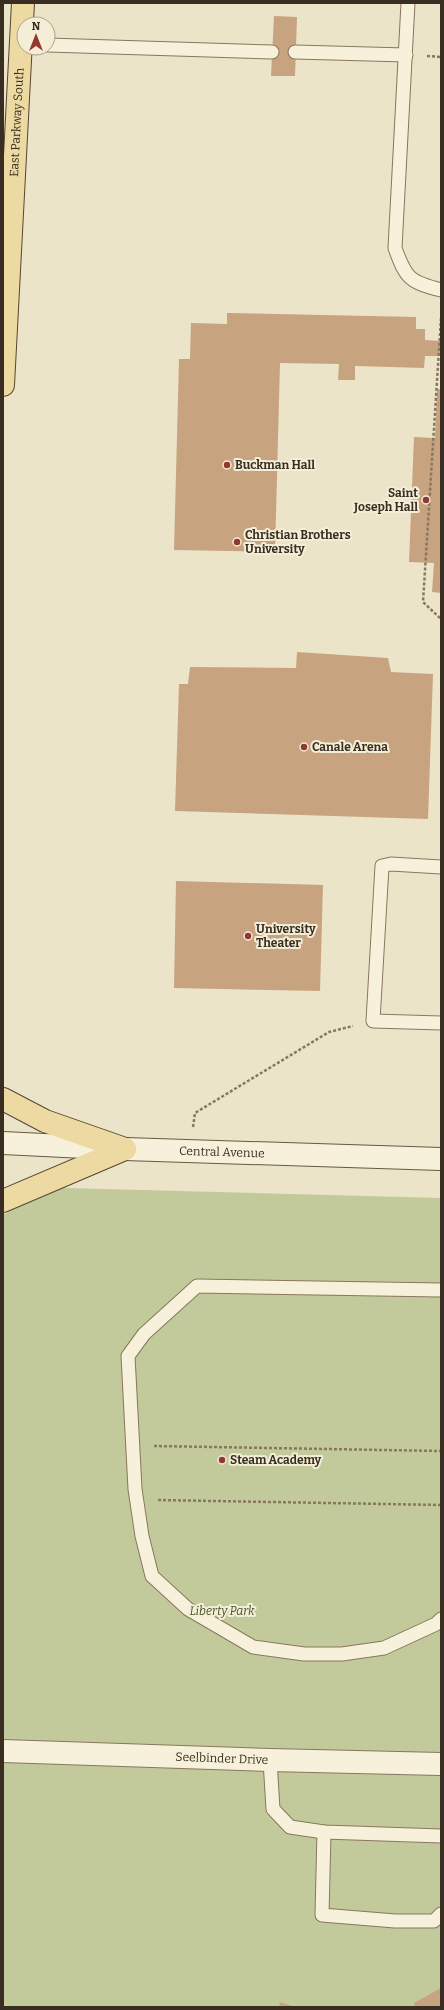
<svg xmlns="http://www.w3.org/2000/svg" width="444" height="2010" font-family="Bitter,serif">
<style>
.green{fill:#c2ca9c}
.building{fill:#c8a380}
.lines{fill:none;stroke-linecap:round;stroke-linejoin:round}
.lane-casing{stroke:#87775e;stroke-width:15}
.street-casing{stroke:#87775e;stroke-width:24}
.secondary-casing{stroke:#695841;stroke-width:24}
.primary-casing{stroke:#564532;stroke-width:24}
.path{stroke:#87775e;stroke-width:2.5;stroke-dasharray:3 2;stroke-linecap:butt}
.lane{stroke:#f7f1db;stroke-width:13}
.street{stroke:#f7f1db;stroke-width:22}
.secondary{stroke:#f7f1db;stroke-width:22}
.primary{stroke:#eddaa3;stroke-width:22}
.poi-dot{fill:#933731;stroke:#f4eed7;stroke-width:1.5}
.labels{text-anchor:middle;stroke-width:4;stroke-linejoin:round;paint-order:stroke}
.street-label{font-size:12px;fill:#392e21;stroke:#f4eed7}
.poi-label{font-size:12px;font-weight:bold;fill:#392e21;stroke:#f4eed7;text-anchor:start}
.park-label{font-size:12px;font-style:italic;fill:#465428;stroke:#f4eed7}
</style>
<rect width="100%" height="100%" fill="#ece4c8"/>
<path class="green" d="M65 1188 441 1198V2007H3V1215L46 1189Z"/>
<g class="building">
<path d="M274 16 297 17 295 76H271Z"/>
<path d="M227 313 416 317V329H425V340L441 341V356H425L424 368 355 366V380H338L339 364 280 363 275 552 174 550 179 359H190L191 323 227 324Z"/>
<path d="M437 389H441V593L432 592 434 563 409 562 414 437 435 438Z"/>
<path d="M297 652 388 658 391 672 433 674 428 819 175 811 179 684H188L190 667 296 668Z"/>
<path d="M176 881 323 885 320 991 174 988Z"/>
<path d="M441 1988V2007H414V2003Z"/>
<path d="M280 2002 295 2007H279Z"/>
</g>
<g class="lines">
<g class="lane-casing">
<g id="lane">
<path d="M408 3 395 248C406 279 410 282 441 290"/>
<path d="M48 45 272 52"/>
<path d="M295 52 406 55"/>
<path d="M441 867 391 864 382 866 373 1021 441 1023"/>
<path d="M441 1290 197 1286 144 1334 128 1356 135 1489 142 1536 152 1576 188 1609 253 1647 304 1654H342L384 1648 436 1624 441 1619"/>
<path d="M270 1760 273 1809 290 1827 324 1832 441 1836"/>
<path d="M324 1832 322 1915 395 1921H434L441 1914"/>
</g>
</g>
<g class="street-casing">
<g id="street">
<path id="s1" d="M3 1751 270 1760 441 1764"/>
</g>
</g>
<g class="secondary-casing">
<g id="secondary">
<path id="s2" d="M3 1143 125 1149 441 1159"/>
</g>
</g>
<g class="primary-casing">
<g id="primary">
<path id="s3" d="M3 385 23 3"/>
<path d="M3 1099 45 1121 125 1149"/>
<path d="M3 1201 125 1149"/>
</g>
</g>
<g class="path">
<path d="M427 56 441 57"/>
<path d="M441 318 423 602 441 619"/>
<path d="M193 1127 195 1113 329 1032 353 1026"/>
<path d="M154 1446 441 1451"/>
<path d="M158 1500 441 1505"/>
</g>
<use href="#lane" class="lane"/>
<use href="#street" class="street"/>
<use href="#secondary" class="secondary"/>
<use href="#primary" class="primary"/>
</g>
<g class="poi-dot">
<circle cx="227" cy="465" r="4"/>
<circle cx="426" cy="500" r="4"/>
<circle cx="237" cy="542" r="4"/>
<circle cx="304" cy="747" r="4"/>
<circle cx="248" cy="936" r="4"/>
<circle cx="222" cy="1460" r="4"/>
</g>
<g class="labels">
<g class="street-label">
<text dy="4" stroke="none"><textPath href="#s3" startOffset="263">East Parkway South</textPath></text>
<text dy="4" stroke="none"><textPath href="#s2" startOffset="219">Central Avenue</textPath></text>
<text dy="4" stroke="none"><textPath href="#s1" startOffset="219">Seelbinder Drive</textPath></text>
</g>
<g class="poi-label">
<text x="235" y="469">Buckman Hall</text>
<text x="418" y="497" text-anchor="end">Saint<tspan x="418" dy="14">Joseph Hall</tspan></text>
<text x="245" y="539">Christian Brothers<tspan x="245" dy="14">University</tspan></text>
<text x="312" y="751">Canale Arena</text>
<text x="256" y="933">University<tspan x="256" dy="14">Theater</tspan></text>
<text x="230" y="1464">Steam Academy</text>
</g>
<g class="park-label">
<text x="222" y="1615">Liberty Park</text>
</g>
</g>
<rect width="444" height="2010" fill="none" stroke="#392e21" stroke-width="8"/>
<g transform="translate(36 36)"><circle r="19" fill="#f4eed7" stroke="#a9a18e"/>
<path d="M0-3L7 15L0 10L-7 15Z" fill="#933731"/>
<text y="-6" font-size="11" font-weight="bold" text-anchor="middle" fill="#392e21">N</text>
</g>
</svg>
